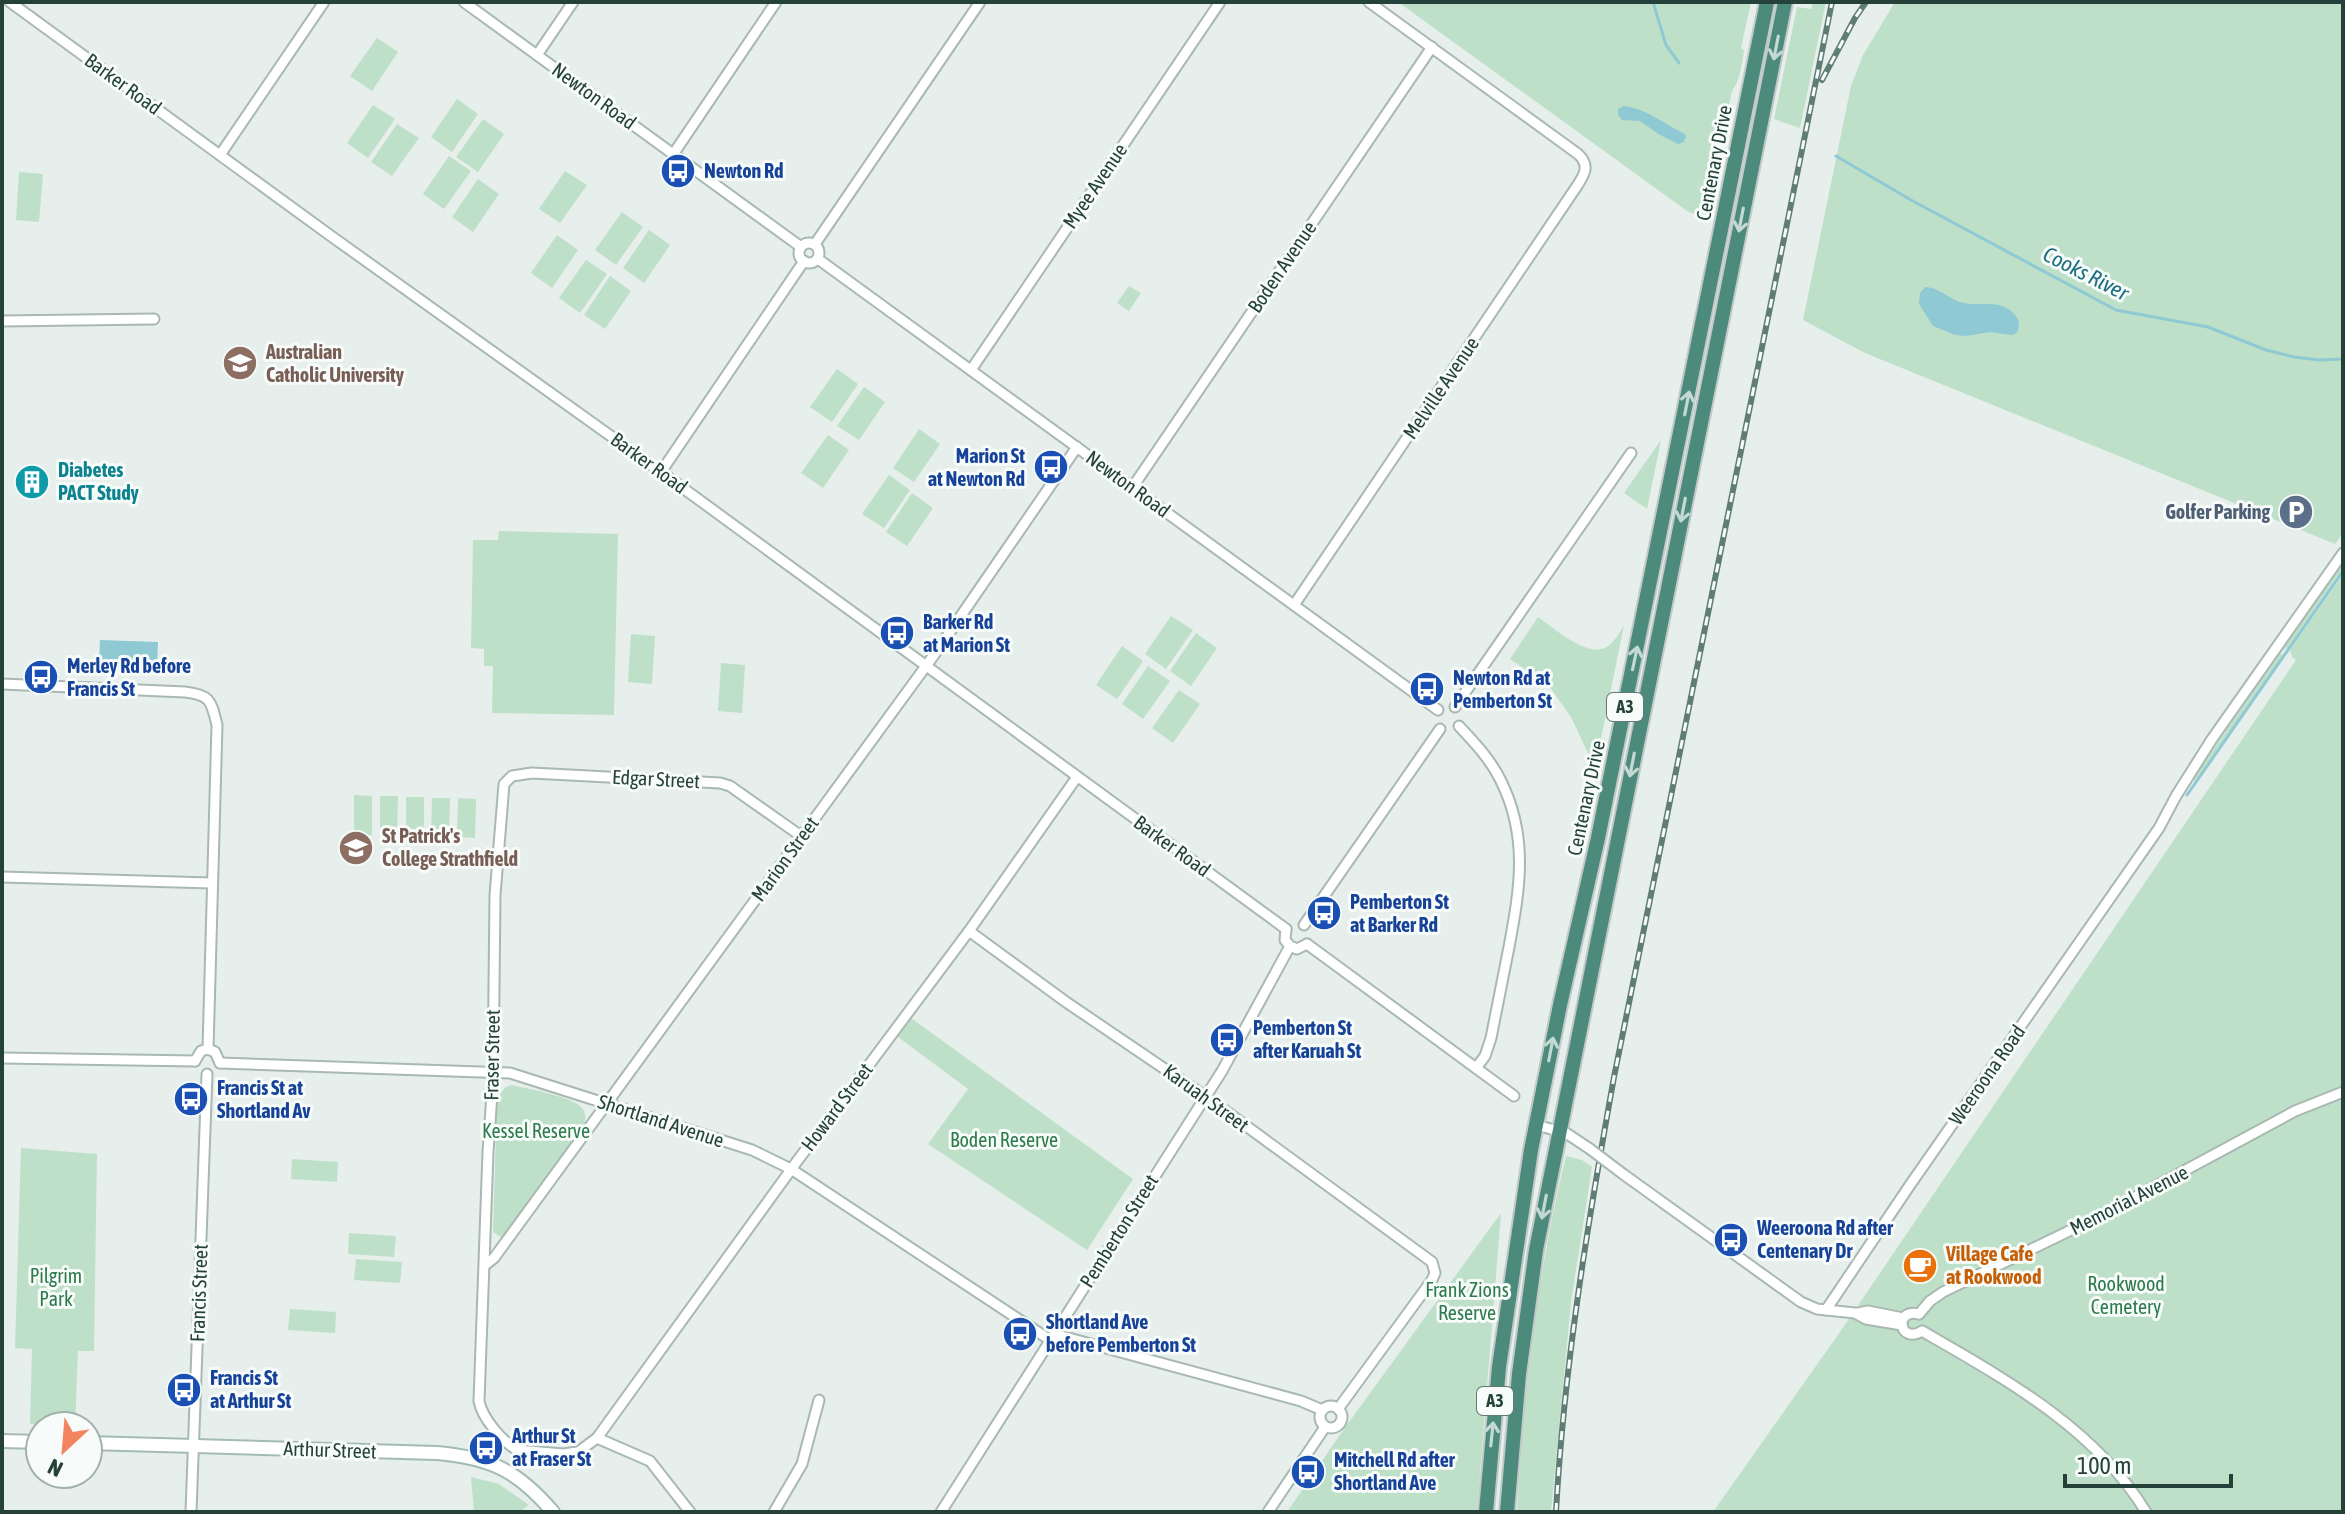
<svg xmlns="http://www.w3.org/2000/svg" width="2345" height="1514" font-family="'Asap Condensed',sans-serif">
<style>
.green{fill:#bfe0c8}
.water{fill:#8ec9d4}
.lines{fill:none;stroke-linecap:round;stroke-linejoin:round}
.stream{stroke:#8ec9d4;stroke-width:3}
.minor-casing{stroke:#a8b8b2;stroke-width:13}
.secondary-casing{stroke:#a4bbb3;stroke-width:16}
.trunk-casing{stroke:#c2cac8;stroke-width:18}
.minor{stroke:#fff;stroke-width:9}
.secondary{stroke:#fff;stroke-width:12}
.trunk{stroke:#4c8a7c;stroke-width:14}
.rail-casing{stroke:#5f7d75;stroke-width:6}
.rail{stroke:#f7fbf9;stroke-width:3;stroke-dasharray:9;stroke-linecap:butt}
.minor-bridge-casing{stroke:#a8b8b2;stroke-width:13;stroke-linecap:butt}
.minor-bridge{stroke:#fff;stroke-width:9}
.oneway{stroke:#c4d9d4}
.labels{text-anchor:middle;stroke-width:6;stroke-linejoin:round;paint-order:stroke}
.shield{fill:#f7fbf9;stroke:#637a73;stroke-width:2}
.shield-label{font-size:18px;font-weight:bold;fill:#24423a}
.street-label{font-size:20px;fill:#24423a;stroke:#f7fbf9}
.transit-label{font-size:20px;font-weight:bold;fill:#164399;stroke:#f7fbf9;text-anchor:start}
.education-label{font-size:20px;font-weight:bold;fill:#785e54;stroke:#f7fbf9;text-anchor:start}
.culture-label{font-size:20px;font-weight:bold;fill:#0d838f;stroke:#f7fbf9;text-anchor:start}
.service-label{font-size:20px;font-weight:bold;fill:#4e5e75;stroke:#f7fbf9;text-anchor:end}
.park-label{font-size:20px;fill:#2d7a4b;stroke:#f7fbf9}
.food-label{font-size:20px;font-weight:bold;fill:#c56008;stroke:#f7fbf9;text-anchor:start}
.water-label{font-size:22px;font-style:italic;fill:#1c6f80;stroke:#f7fbf9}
</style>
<rect width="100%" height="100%" fill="#e6efeb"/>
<g class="green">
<path d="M1398 2H1751L1741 48 1744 50C1742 64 1740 81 1732 91L1707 214H1694L1687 211Z"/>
<path d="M1813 2H1826L1800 128 1774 119 1797 7 1811 9Z"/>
<path d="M1895 2H2343V533L2335 544 1865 353 1803 320 1851 86 1863 55Z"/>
<path d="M377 38 398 52 372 91 350 76Z"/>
<path d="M457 99 478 114 452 152 431 137Z"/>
<path d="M373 105 395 119 368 158 347 143Z"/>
<path d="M483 119 504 134 478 172 456 157Z"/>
<path d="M397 124 419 138 392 176 371 162Z"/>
<path d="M449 156 471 171 444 209 423 194Z"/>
<path d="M565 171 587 185 560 223 539 209Z"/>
<path d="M19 172 43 174 39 222 16 220Z"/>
<path d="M478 179 499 194 473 232 452 217Z"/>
<path d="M622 212 643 227 616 265 595 250Z"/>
<path d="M649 230 670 245 644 283 623 268Z"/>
<path d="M557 235 578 250 552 288 531 273Z"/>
<path d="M586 260 607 274 580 313 559 298Z"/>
<path d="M610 276 631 291 605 329 584 315Z"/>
<path d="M1129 286 1141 293 1129 311 1117 303Z"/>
<path d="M837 369 858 384 832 422 810 407Z"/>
<path d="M864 387 885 402 859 440 837 426Z"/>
<path d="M919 429 940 444 914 482 893 468Z"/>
<path d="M828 435 849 450 823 488 801 473Z"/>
<path d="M1661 440 1647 509 1624 493Z"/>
<path d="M889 475 910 490 884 528 862 514Z"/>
<path d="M912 493 933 508 907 546 886 532Z"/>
<path d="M499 531 618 534 614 715 492 713 493 666H484V649L471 648 473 540H498Z"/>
<path d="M2343 562V568L2288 648 2284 649 2281 653 2282 658 2195 781 2192 780Z"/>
<path d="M2343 574V1512H1713L1840 1332 2296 660 2292 657 2290 650Z"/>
<path d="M1171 616 1193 630 1166 669 1145 654Z"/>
<path d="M1538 617C1554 628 1589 660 1608 646 1615 641 1620 632 1624 625L1595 768 1571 717 1549 686 1510 659Z"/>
<path d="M1196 633 1217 648 1191 686 1170 671Z"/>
<path d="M631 634 655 636 652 684 628 682Z"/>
<path d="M1122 646 1143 661 1117 699 1096 685Z"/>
<path d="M721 663 745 665 742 713 718 711Z"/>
<path d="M1148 666 1170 681 1143 719 1122 704Z"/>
<path d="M1179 690 1200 704 1173 743 1152 728Z"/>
<path d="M354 795 372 796V835H354Z"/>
<path d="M380 796H398L397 836 380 835Z"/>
<rect x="406" y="797" width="18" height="39"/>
<path d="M432 798H450L449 838 431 837Z"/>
<path d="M458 798 476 799 475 838 457 837Z"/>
<path d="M911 1018 1133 1179 1087 1250 928 1144 968 1089 898 1037Z"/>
<path d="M512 1085C527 1089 579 1097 584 1111 587 1117 584 1124 583 1130L504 1235 501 1237 493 1232 497 1097 506 1087Z"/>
<path d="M21 1148 97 1154 94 1351H78L75 1426 30 1424 32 1349 15 1348Z"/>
<path d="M1566 1156 1582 1160 1592 1167 1571 1302 1551 1512H1517C1524 1392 1537 1273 1566 1156Z"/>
<path d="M292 1159 338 1162 337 1182 291 1179Z"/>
<path d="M1501 1213 1477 1512H1287L1344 1429Z"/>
<path d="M349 1233 396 1236 394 1257 348 1254Z"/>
<path d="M356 1259 402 1262 400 1283 354 1280Z"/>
<path d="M290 1309 336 1312 335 1333 288 1330Z"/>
<path d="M471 1477 499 1484 529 1505 519 1512H474Z"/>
</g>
<g class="water">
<path d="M1624 106C1645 108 1666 125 1685 134L1686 137 1684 142 1678 144 1660 135 1640 121 1622 120 1618 115V109Z"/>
<path d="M1925 287C1938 287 1948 298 1960 302 1979 308 2000 297 2015 315 2020 321 2020 325 2017 333L2011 335 1990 332 1966 336 1955 335 1933 326 1919 304 1920 293Z"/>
<path d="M100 640 158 642 157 667 99 665Z"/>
</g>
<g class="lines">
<g class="stream">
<path d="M1653 2 1666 45 1679 63"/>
<path d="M1836 156 1911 200 2116 310 2208 327 2266 350 2294 357 2319 360 2343 359"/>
<path d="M2187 795 2343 571"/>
</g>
<g class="minor-casing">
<g id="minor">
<path d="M10 2 331 236 661 472 1286 929"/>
<path d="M464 2 801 247"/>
<path d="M537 55 573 2"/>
<path d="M674 153 776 2"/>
<path d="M220 155 324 2"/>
<circle cx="809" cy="253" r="10"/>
<path d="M815 244 980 2"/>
<path d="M818 259 1438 710"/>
<path d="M2 321 154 319"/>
<path d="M971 370 1220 2"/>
<path d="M661 472 804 261"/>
<path d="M1132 488 1432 47"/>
<path d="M1294 605 1577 186C1585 174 1590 165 1578 154L1369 2"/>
<path d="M2 684 185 692C211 695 211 701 217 725L208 1049"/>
<path d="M1455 707 1631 453"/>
<path d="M1459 726C1474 742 1490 759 1500 779 1529 836 1520 888 1509 947 1503 978 1497 1008 1491 1038L1485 1056 1476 1068"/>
<path d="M801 836 730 786 720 783 532 773 512 776 504 784 495 895 493 1079 488 1152 479 1401C482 1418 502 1441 517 1450L563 1454 578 1452 597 1438 795 1164 969 931 1077 777"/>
<path d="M2 877 211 883"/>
<path d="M1304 925 1440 729"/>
<path d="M1286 929 1285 940 1290 946 1297 949 1307 944"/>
<path d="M969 931 1066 1002 1212 1101 1432 1262 1435 1273 1432 1280 1338 1409"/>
<path d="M1307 944 1514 1096"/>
<path d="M2 1058 195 1061"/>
<path d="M195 1061 201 1051 208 1049 215 1052 220 1063"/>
<path d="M220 1063 510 1073 752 1150 791 1169 1050 1340"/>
<path d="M1536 1125 1566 1133 1590 1149"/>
<path d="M1623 1174 1801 1302 1817 1309 1855 1313 1866 1319 1902 1325"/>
<path d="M485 1265 494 1258 934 655 1077 447"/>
<path d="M1826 1310 1910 1185 2159 828 2176 796 2212 739 2343 553"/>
<path d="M1858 1313 1868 1311 1903 1318"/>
<path d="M1919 1314 1930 1301 1943 1292 2104 1214 2295 1111 2343 1092"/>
<path d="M1919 1314C1893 1308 1899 1345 1922 1331"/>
<path d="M1922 1331C2005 1379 2095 1428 2146 1512"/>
<path d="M1054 1334 1301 1401 1322 1410"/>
<circle cx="1331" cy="1417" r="11"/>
<path d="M597 1438 650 1461 690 1512"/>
<path d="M191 1512 207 1074"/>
<path d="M774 1512 802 1464 819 1400"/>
<path d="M941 1512 1222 1071 1290 946"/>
<path d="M1268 1512 1325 1427"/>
</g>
</g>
<g class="secondary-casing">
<g id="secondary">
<path d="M2 1441 40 1442"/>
<path d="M88 1443 437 1453C491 1458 517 1470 553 1512"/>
</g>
</g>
<g class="trunk-casing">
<g id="trunk">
<path d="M1486 1512 1499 1367 1531 1150 1560 1005 1598 838 1767 2"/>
<path d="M1507 1512 1519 1374 1536 1250 1785 2"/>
</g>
</g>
<use href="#minor" class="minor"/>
<use href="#secondary" class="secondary"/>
<use href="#trunk" class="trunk"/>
<g class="rail-casing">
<g id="rail">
<path d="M1822 80 1855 18 1866 2"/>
<path d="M1556 1512C1564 1365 1588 1222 1614 1077L1832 2"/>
</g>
</g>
<use href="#rail" class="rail"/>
<g class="minor-bridge-casing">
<path id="minor-bridge" d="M1590 1149 1623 1174"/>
</g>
<use href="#minor-bridge" class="minor-bridge"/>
</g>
<defs><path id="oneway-shaft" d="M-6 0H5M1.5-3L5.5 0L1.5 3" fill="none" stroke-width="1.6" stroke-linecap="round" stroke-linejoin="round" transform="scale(2)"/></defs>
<g class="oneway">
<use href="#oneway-shaft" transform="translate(1776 48) rotate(101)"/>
<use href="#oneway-shaft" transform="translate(1741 220) rotate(101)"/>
<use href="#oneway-shaft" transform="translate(1687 403) rotate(-79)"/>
<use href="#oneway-shaft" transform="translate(1683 510) rotate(101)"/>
<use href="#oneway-shaft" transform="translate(1635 658) rotate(-78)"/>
<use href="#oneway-shaft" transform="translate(1632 765) rotate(101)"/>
<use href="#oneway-shaft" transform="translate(1551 1049) rotate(-79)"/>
<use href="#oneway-shaft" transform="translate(1544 1207) rotate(101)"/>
<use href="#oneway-shaft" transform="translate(1492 1434) rotate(-84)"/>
</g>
<defs>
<g id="bus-disc" transform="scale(1.8)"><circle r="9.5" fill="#1a4fb4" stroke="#f7fbf9"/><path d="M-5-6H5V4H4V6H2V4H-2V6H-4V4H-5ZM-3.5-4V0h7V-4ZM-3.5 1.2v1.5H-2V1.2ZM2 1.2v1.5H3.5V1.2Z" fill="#fff"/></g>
<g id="university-disc" transform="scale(1.8)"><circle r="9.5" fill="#8d6e63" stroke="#f7fbf9"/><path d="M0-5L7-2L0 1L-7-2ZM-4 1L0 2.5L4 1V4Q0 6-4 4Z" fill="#fff"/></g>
<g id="building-disc" transform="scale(1.8)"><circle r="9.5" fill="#0f9aa8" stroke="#f7fbf9"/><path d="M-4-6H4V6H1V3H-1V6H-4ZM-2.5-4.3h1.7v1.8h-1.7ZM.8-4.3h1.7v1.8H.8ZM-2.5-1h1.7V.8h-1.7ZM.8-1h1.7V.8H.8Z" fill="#fff"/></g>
<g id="parking-disc" transform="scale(1.8)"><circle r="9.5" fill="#5c6f8a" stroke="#f7fbf9"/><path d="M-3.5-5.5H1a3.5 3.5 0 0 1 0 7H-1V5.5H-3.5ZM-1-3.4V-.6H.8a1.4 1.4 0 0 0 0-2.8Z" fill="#fff"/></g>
<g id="school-disc" transform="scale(1.8)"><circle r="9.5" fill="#8d6e63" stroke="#f7fbf9"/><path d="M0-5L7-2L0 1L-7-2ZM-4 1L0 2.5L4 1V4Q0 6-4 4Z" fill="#fff"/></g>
<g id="cafe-disc" transform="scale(1.8)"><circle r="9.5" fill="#e8710a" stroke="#f7fbf9"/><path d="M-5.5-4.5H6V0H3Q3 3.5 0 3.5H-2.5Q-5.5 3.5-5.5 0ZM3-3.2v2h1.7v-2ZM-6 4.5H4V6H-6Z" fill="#fff"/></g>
</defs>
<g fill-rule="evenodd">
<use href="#bus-disc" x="678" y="171"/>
<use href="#university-disc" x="240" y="363"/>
<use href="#bus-disc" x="1051" y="467"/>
<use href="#building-disc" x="32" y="482"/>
<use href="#parking-disc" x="2296" y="512"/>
<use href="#bus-disc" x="897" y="633"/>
<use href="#bus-disc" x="41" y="677"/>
<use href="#bus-disc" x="1427" y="689"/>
<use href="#school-disc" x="356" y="848"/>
<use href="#bus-disc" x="1324" y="913"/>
<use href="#bus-disc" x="1227" y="1040"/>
<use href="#bus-disc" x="191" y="1099"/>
<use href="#bus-disc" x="1731" y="1240"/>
<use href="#cafe-disc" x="1920" y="1266"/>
<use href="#bus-disc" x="1020" y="1334"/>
<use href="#bus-disc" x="184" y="1390"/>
<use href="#bus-disc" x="486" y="1448"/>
<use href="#bus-disc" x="1308" y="1472"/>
</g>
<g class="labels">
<g class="shield">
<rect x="1607" y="693" width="36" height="28" rx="6"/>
<rect x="1477" y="1387" width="36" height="28" rx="6"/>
</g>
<g class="shield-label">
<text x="1625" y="713">A3</text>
<text x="1495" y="1407">A3</text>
</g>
<g class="street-label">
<text transform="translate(123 84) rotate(36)" y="7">Barker Road</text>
<text transform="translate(594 96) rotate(36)" y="7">Newton Road</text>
<text transform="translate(1714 163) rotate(-79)" y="7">Centenary Drive</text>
<text transform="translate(1095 186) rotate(-56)" y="7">Myee Avenue</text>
<text transform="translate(1282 267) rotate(-56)" y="7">Boden Avenue</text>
<text transform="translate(1441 388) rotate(-56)" y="7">Melville Avenue</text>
<text transform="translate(649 463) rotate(36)" y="7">Barker Road</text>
<text transform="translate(1128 484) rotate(36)" y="7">Newton Road</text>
<text transform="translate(656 779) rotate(3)" y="7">Edgar Street</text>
<text transform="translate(1586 798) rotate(-78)" y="7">Centenary Drive</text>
<text transform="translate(1172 846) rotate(36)" y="7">Barker Road</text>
<text transform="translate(785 859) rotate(-54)" y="7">Marion Street</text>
<text transform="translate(492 1055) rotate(-89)" y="7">Fraser Street</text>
<text transform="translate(1987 1075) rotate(-55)" y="7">Weeroona Road</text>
<text transform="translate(1206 1098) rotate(36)" y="7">Karuah Street</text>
<text transform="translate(837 1107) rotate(-53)" y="7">Howard Street</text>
<text transform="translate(661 1121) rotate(18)" y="7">Shortland Avenue</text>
<text transform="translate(2129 1200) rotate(-27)" y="7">Memorial Avenue</text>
<text transform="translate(1119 1231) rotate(-58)" y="7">Pemberton Street</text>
<text transform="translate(199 1293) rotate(-88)" y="7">Francis Street</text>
<text transform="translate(330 1450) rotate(2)" y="7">Arthur Street</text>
</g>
<g class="transit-label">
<text x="704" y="178">Newton Rd</text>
<text x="1025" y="463" text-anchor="end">Marion St<tspan x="1025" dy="23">at Newton Rd</tspan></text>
<text x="923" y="629">Barker Rd<tspan x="923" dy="23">at Marion St</tspan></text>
<text x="67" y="673">Merley Rd before<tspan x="67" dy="23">Francis St</tspan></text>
<text x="1453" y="685">Newton Rd at<tspan x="1453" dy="23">Pemberton St</tspan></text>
<text x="1350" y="909">Pemberton St<tspan x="1350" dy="23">at Barker Rd</tspan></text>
<text x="1253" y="1035">Pemberton St<tspan x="1253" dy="23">after Karuah St</tspan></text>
<text x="217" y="1095">Francis St at<tspan x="217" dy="23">Shortland Av</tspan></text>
<text x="1757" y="1235">Weeroona Rd after<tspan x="1757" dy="23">Centenary Dr</tspan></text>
<text x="1046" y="1329">Shortland Ave<tspan x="1046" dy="23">before Pemberton St</tspan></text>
<text x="210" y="1385">Francis St<tspan x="210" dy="23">at Arthur St</tspan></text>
<text x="512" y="1443">Arthur St<tspan x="512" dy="23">at Fraser St</tspan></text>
<text x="1334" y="1467">Mitchell Rd after<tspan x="1334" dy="23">Shortland Ave</tspan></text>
</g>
<g class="education-label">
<text x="266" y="359">Australian<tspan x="266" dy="23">Catholic University</tspan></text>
<text x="382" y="843">St Patrick's<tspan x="382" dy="23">College Strathfield</tspan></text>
</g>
<g class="culture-label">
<text x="58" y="477">Diabetes<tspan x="58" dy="23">PACT Study</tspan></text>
</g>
<g class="service-label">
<text x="2270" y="519">Golfer Parking</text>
</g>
<g class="park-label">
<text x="536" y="1138">Kessel Reserve</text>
<text x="1004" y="1147">Boden Reserve</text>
<text x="56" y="1283">Pilgrim<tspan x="56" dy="23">Park</tspan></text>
<text x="2126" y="1291">Rookwood<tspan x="2126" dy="23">Cemetery</tspan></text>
<text x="1467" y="1297">Frank Zions<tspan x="1467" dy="23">Reserve</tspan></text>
</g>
<g class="food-label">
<text x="1946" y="1261">Village Cafe<tspan x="1946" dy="23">at Rookwood</tspan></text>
</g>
<g class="water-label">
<text transform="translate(2086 273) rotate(27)" y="8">Cooks River</text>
</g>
</g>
<rect width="2345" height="1514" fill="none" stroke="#24423a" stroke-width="8"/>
<g transform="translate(64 1450) rotate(206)"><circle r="38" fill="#f7fbf9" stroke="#a3b1ad" stroke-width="2"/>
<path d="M0-6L14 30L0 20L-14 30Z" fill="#f4845f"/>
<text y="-12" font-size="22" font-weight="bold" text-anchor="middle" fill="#24423a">N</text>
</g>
<path d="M2065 1474v12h166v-12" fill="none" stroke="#24423a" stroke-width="4"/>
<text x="2077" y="1474" font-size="24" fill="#24423a" stroke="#f7fbf9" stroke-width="6" paint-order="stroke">100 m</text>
</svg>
